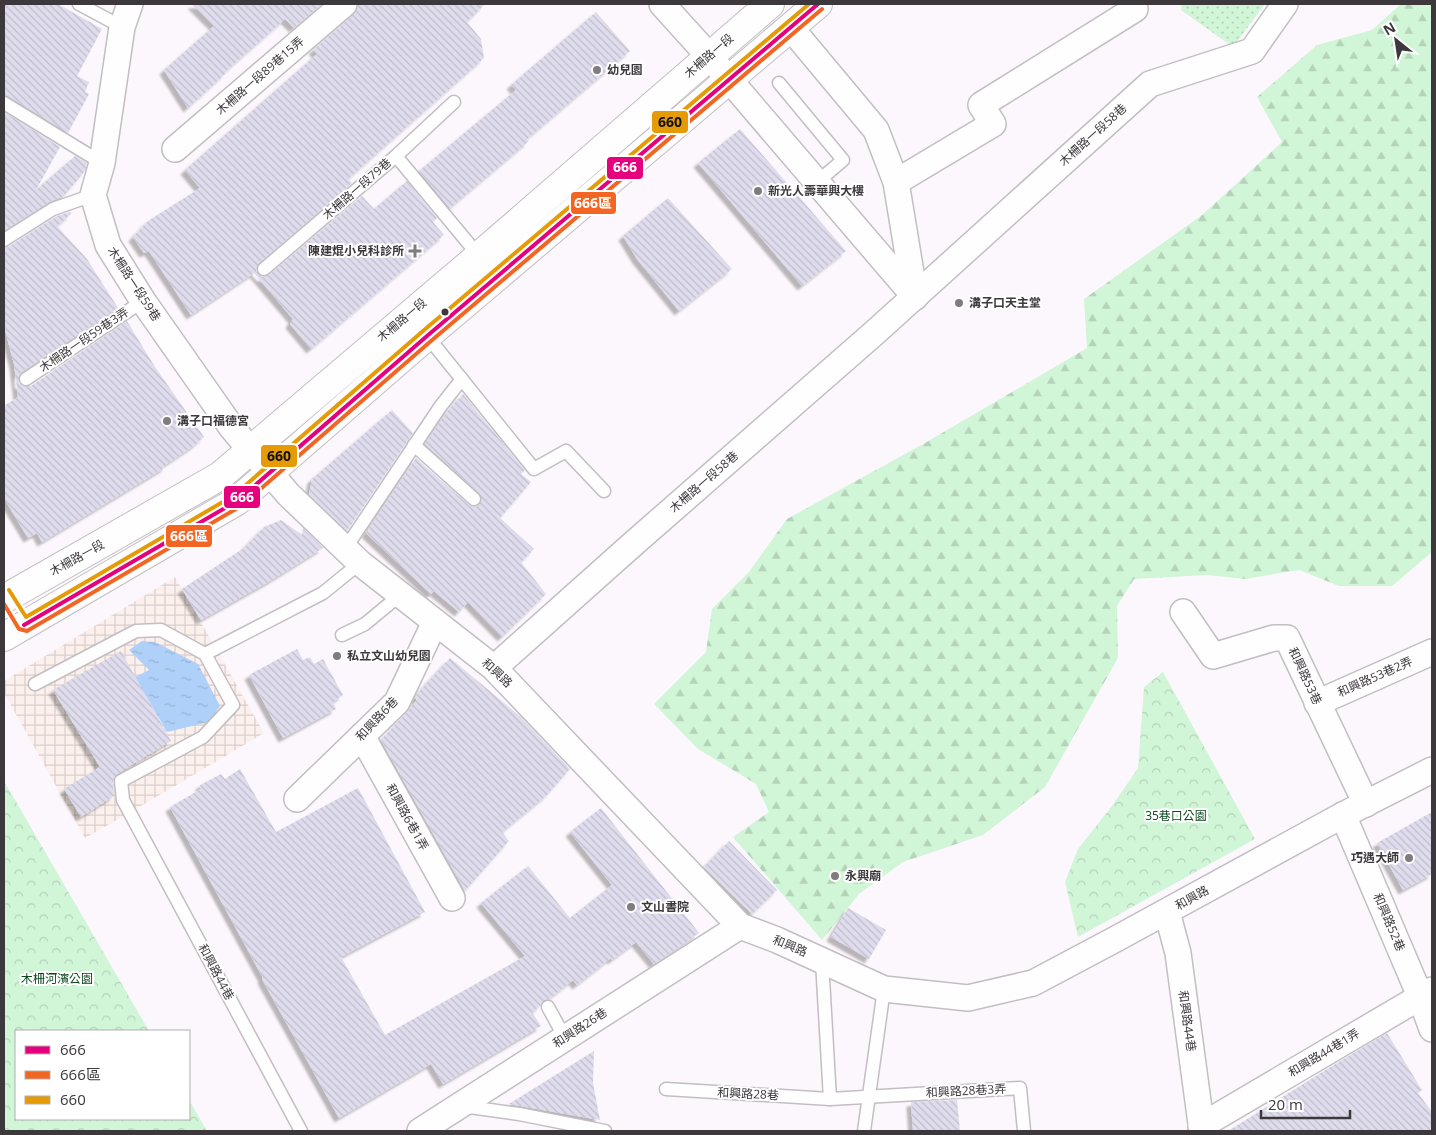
<svg xmlns="http://www.w3.org/2000/svg" width="1436" height="1135" font-family="'Open Sans','Noto Sans TC',sans-serif">
<style>
.industrial{fill:url(#industrial-grid)}
.grass{fill:url(#grass-dots)}
.forest{fill:url(#forest-firs)}
.park{fill:url(#park-crowns)}
.water{fill:url(#water-ripples)}
.building{fill:url(#building-back-hatch);filter:url(#shadow)}
.lines{fill:none;stroke-linecap:round;stroke-linejoin:round}
.lane-casing{stroke:#c2bec2;stroke-width:15}
.street-casing{stroke:#c2bec2;stroke-width:28}
.secondary-casing{stroke:#c2bec2;stroke-width:30}
.lane{stroke:#fffeff;stroke-width:12}
.street{stroke:#fffeff;stroke-width:25}
.secondary{stroke:#fffeff;stroke-width:28}
.bus-1-casing{stroke:#fff;stroke-width:8}
.bus-2-casing{stroke:#fff;stroke-width:8}
.bus-3-casing{stroke:#fff;stroke-width:8}
.bus-1{stroke:#e5007d;stroke-width:4}
.bus-2{stroke:#f26522;stroke-width:4}
.bus-3{stroke:#e49b06;stroke-width:4}
.poi-dot{fill:#7f7b7f;stroke:#fff;stroke-width:2}
.bus-dot{fill:#3c383c;stroke:#fff;stroke-width:2}
.labels{text-anchor:middle;stroke-width:4;stroke-linejoin:round;paint-order:stroke}
.street-label{font-size:12px;fill:#3c383c;stroke:#fff}
.poi-label{font-size:12px;font-weight:bold;fill:#3c383c;stroke:#fff;text-anchor:start}
.park-label{font-size:12px;fill:#0c471f;stroke:#fff}
.line-badge{stroke:#fff;stroke-width:2}
.badge-label{font-size:14px;text-anchor:middle;font-weight:bold;fill:#fff}
.pale-badge-label{font-size:14px;text-anchor:middle;font-weight:bold;fill:#111}
</style>
<defs>
<pattern id="industrial-grid" width="8" height="8" patternUnits="userSpaceOnUse" patternTransform="scale(1.25)"><rect width="8" height="8" fill="#fcf0ed"/><path d="M0 4h8M4 0v8" fill="none" stroke="#d9cfcc"/></pattern>
<pattern id="grass-dots" width="8" height="8" patternUnits="userSpaceOnUse" patternTransform="scale(1.25)"><rect width="8" height="8" fill="#d1f5d7"/><path d="M2 2h.1M6 6h.1" fill="none" stroke="#b4d3b9" stroke-width="1.8" stroke-linecap="round"/></pattern>
<pattern id="forest-firs" width="22" height="20" patternUnits="userSpaceOnUse" patternTransform="scale(1.25)"><rect width="22" height="20" fill="#d1f5d7"/><path d="M5 1l3.5 6h-7zM16 11l3.5 6h-7z" fill="#b4d3b9"/></pattern>
<pattern id="park-crowns" width="20" height="18" patternUnits="userSpaceOnUse" patternTransform="scale(1.25)"><rect width="20" height="18" fill="#d1f5d7"/><path d="M2 6a3 3 0 1 1 6 0M12 15a3 3 0 1 1 6 0" fill="none" stroke="#b4d3b9"/></pattern>
<pattern id="water-ripples" width="26" height="14" patternUnits="userSpaceOnUse" patternTransform="scale(1.25)"><rect width="26" height="14" fill="#afd0f8"/><path d="M2 4q2-2 4 0t4 0M15 11q2-2 4 0t4 0" fill="none" stroke="#97b3d6"/></pattern>
<pattern id="building-back-hatch" width="6" height="6" patternUnits="userSpaceOnUse" patternTransform="scale(1.25)"><rect width="6" height="6" fill="#dfdded"/><path d="M-1 5l2 2M0 0l6 6M5-1l2 2" fill="none" stroke="#c0becc"/></pattern>
<filter id="shadow"><feDropShadow dx="-4.5" dy="4.5" stdDeviation="1" flood-color="#0004"/></filter>
</defs>
<rect width="100%" height="100%" fill="#fcf7fc"/>
<path class="industrial" d="M175 577 264 733 131 812 85 838 4 693V681Z"/>
<path class="grass" d="M1182 4H1265L1233 47 1181 10Z"/>
<path class="forest" d="M1401 4H1432V552L1392 586H1339L1299 570 1245 579 1207 575 1134 579 1117 606 1118 658 1045 787 983 835 903 862 859 894 822 940 733 837 769 812 756 784 698 749 654 704 706 652 712 609 749 572 787 519 925 443 1087 348 1084 299 1202 215 1282 142 1257 97 1317 45 1372 30Z"/>
<g class="park">
<path d="M1163 672 1255 839 1078 937 1065 882 1078 849 1112 806 1138 768 1144 687Z"/>
<path d="M4 781 149 1031H16V1119H189V1100L207 1131H4Z"/>
</g>
<path class="water" d="M142 641 155 642 198 664 220 706 209 722 167 732 135 677 149 670 129 650Z"/>
<g class="building">
<path d="M4 4H58L102 29 77 76 89 82 85 92 89 94 68 133 8 96 4 95Z"/>
<path d="M192 4H322L294 28 285 19 225 72 226 73 188 108 164 70 214 26Z"/>
<path d="M358 4H485L467 22 481 39 484 58 348 179 352 183 259 263 256 271 262 277 269 275 362 196 374 209 407 181 437 218 433 222 444 235 311 349 290 324 293 319 254 273 191 315 149 251 144 253 133 237 148 221 200 188 185 170 317 54 313 50 353 15 357 9Z"/>
<path d="M596 12 630 51 527 139 529 141 450 208 419 171 516 90 511 85Z"/>
<path d="M4 112 60 147 36 190 75 156 87 163 85 171 64 196 49 202 4 231Z"/>
<path d="M740 129 846 251 802 286 698 163Z"/>
<path d="M668 198 732 269 679 311 637 259 623 236Z"/>
<path d="M70 212 71 214 57 226 87 259 118 308 21 372 19 376V383L23 386H31L127 321 155 367 204 437 195 445 165 465 166 467 42 542 37 533 28 538 4 498V406L18 397 14 364 4 326V248L8 247 57 216Z"/>
<path d="M463 394 525 470 521 474 531 482 500 518 534 549 521 562 546 594 502 637 468 602 459 612 434 591 431 594 366 533 416 458 469 505 476 507 480 504 482 497 479 493 425 444 447 412Z"/>
<path d="M392 410 413 433 347 531 309 495 312 479Z"/>
<path d="M281 520 302 535 303 528 323 548 270 581 201 620 182 589 244 548 264 527Z"/>
<path d="M297 649 303 660 310 657 314 664 323 659 343 695 333 702 336 709 283 738 249 675Z"/>
<path d="M121 651 171 741 117 774 113 781 114 796 81 817 64 789 100 767 53 690Z"/>
<path d="M450 658 521 717 570 769 547 795 502 832 509 841 465 891 381 740 407 712 417 700 415 698 416 695Z"/>
<path d="M240 769 276 832 358 788 425 912 341 957 385 1035 525 956 481 903 528 866 570 918 612 885 570 832 601 808 699 933 654 964 636 942 612 960 611 958 577 985 573 980 549 999 544 1000 540 1006 532 1012 541 1026 443 1084 431 1064 339 1118 262 979 263 978 170 807 201 789 200 785 221 774 225 779Z"/>
<path d="M1432 812V874L1403 890 1377 843Z"/>
<path d="M729 841 777 890 752 914 704 867Z"/>
<path d="M848 908 886 930 869 959 831 937Z"/>
<path d="M1387 1033 1422 1090 1418 1093 1432 1112V1131H1228L1332 1066Z"/>
<path d="M594 1051 593 1083 600 1120 509 1104Z"/>
<path d="M957 1100 960 1131H913L911 1102Z"/>
</g>
<g class="lines">
<g class="lane-casing">
<g id="lane">
<path d="M79 4 122 27"/>
<path d="M779 83 843 160 816 183"/>
<path d="M4 103 102 163"/>
<path d="M396 156 454 102"/>
<path d="M4 240 53 209 93 195"/>
<path d="M264 269 396 156 479 256"/>
<path d="M427 336 534 469 566 451 604 491"/>
<path d="M26 379 143 301"/>
<path d="M414 445 474 499"/>
<path d="M345 549 440 407 462 379"/>
<path d="M342 635 365 624 400 595"/>
<path d="M205 654 323 593 360 563"/>
<path d="M35 684 136 631 161 630 205 654 233 705 203 737 121 781 123 800 301 1131"/>
<path d="M822 961 830 1099"/>
<path d="M548 1007 565 1038"/>
<path d="M666 1089 830 1099 1020 1088 1024 1131"/>
<path d="M462 1106 519 1114 605 1131"/>
<path d="M864 1131 884 989"/>
</g>
</g>
<g class="street-casing">
<g id="street">
<path d="M130 4 122 27 102 163 93 195 108 245 143 301 232 428 288 494 360 563 494 668 740 926 777 940 884 989 968 998 1033 983 1114 940 1343 815 1432 770"/>
<path d="M662 4 709 56 915 297"/>
<path d="M790 27 876 130 896 182"/>
<path d="M175 149 344 4"/>
<path d="M915 297 896 182 993 124 981 105 1135 9"/>
<path d="M1183 612 1213 656 1274 638H1287L1366 804"/>
<path d="M494 668 633 544 872 335 1150 84 1252 51 1285 4"/>
<path d="M1317 703 1432 652"/>
<path d="M362 736 452 898"/>
<path d="M297 799 397 702 435 622"/>
<path d="M1343 815 1420 996 1432 1029"/>
<path d="M1167 912 1178 953 1202 1131"/>
<path d="M1201 1126 1432 990"/>
<path d="M420 1131 740 926"/>
</g>
</g>
<g class="secondary-casing">
<g id="secondary">
<path d="M4 599 220 476 479 256 770 4"/>
<path d="M4 637 237 501 427 336 818 4"/>
</g>
</g>
<use href="#lane" class="lane"/>
<use href="#street" class="street"/>
<use href="#secondary" class="secondary"/>
<g class="bus-1-casing">
<path id="bus-1" d="M24 625 237 501 427 336 818 4"/>
</g>
<g class="bus-2-casing">
<path id="bus-2" d="M4 604 19 629 27 631 241 506 431 341 822 9"/>
</g>
<g class="bus-3-casing">
<path id="bus-3" d="M9 590 26 617 233 496 423 331 809 4"/>
</g>
<use href="#bus-1" class="bus-1"/>
<use href="#bus-2" class="bus-2"/>
<use href="#bus-3" class="bus-3"/>
</g>
<g class="poi-dot">
<circle cx="597" cy="70" r="5"/>
<circle cx="758" cy="191" r="5"/>
<path d="M412.5 243.5h5v5h5v5h-5v5h-5v-5h-5v-5h5z"/>
<circle cx="959" cy="303" r="5"/>
<circle cx="167" cy="421" r="5"/>
<circle cx="337" cy="656" r="5"/>
<circle cx="1409" cy="858" r="5"/>
<circle cx="835" cy="876" r="5"/>
<circle cx="631" cy="907" r="5"/>
</g>
<circle class="bus-dot" cx="445" cy="312" r="4.5"/>
<g class="labels">
<g class="street-label">
<text transform="translate(709 56) rotate(-41)" y="4">木柵路一段</text>
<text transform="translate(260 76) rotate(-41)" y="4">木柵路一段89巷15弄</text>
<text transform="translate(1093 135) rotate(-42)" y="4">木柵路一段58巷</text>
<text transform="translate(357 189) rotate(-41)" y="4">木柵路一段79巷</text>
<text transform="translate(134 284) rotate(57)" y="4">木柵路一段59巷</text>
<text transform="translate(402 320) rotate(-40)" y="4">木柵路一段</text>
<text transform="translate(84 340) rotate(-34)" y="4">木柵路一段59巷3弄</text>
<text transform="translate(704 482) rotate(-41)" y="4">木柵路一段58巷</text>
<text transform="translate(77 558) rotate(-29)" y="4">木柵路一段</text>
<text transform="translate(497 673) rotate(43)" y="4">和興路</text>
<text transform="translate(1305 676) rotate(65)" y="4">和興路53巷</text>
<text transform="translate(1375 677) rotate(-24)" y="4">和興路53巷2弄</text>
<text transform="translate(377 719) rotate(-47)" y="4">和興路6巷</text>
<text transform="translate(407 817) rotate(61)" y="4">和興路6巷1弄</text>
<text transform="translate(1192 898) rotate(-29)" y="4">和興路</text>
<text transform="translate(1389 922) rotate(67)" y="4">和興路52巷</text>
<text transform="translate(790 946) rotate(23)" y="4">和興路</text>
<text transform="translate(216 972) rotate(62)" y="4">和興路44巷</text>
<text transform="translate(1187 1021) rotate(82)" y="4">和興路44巷</text>
<text transform="translate(580 1028) rotate(-33)" y="4">和興路26巷</text>
<text transform="translate(1324 1053) rotate(-31)" y="4">和興路44巷1弄</text>
<text transform="translate(966 1091) rotate(-3)" y="4">和興路28巷3弄</text>
<text transform="translate(748 1094) rotate(3)" y="4">和興路28巷</text>
</g>
<g class="poi-label">
<text x="607" y="74">幼兒園</text>
<text x="768" y="195">新光人壽華興大樓</text>
<text x="404" y="255" text-anchor="end">陳建焜小兒科診所</text>
<text x="969" y="307">溝子口天主堂</text>
<text x="177" y="425">溝子口福德宮</text>
<text x="347" y="660">私立文山幼兒園</text>
<text x="1399" y="862" text-anchor="end">巧遇大師</text>
<text x="845" y="880">永興廟</text>
<text x="641" y="911">文山書院</text>
</g>
<g class="park-label">
<text x="1176" y="820">35巷口公園</text>
<text x="57" y="983">木柵河濱公園</text>
</g>
</g>
<g class="line-badge">
<rect x="651" y="110" width="38" height="24" rx="5" fill="#e49b06"/>
<rect x="606" y="156" width="38" height="24" rx="5" fill="#e5007d"/>
<rect x="570" y="191" width="47" height="24" rx="5" fill="#f26522"/>
<rect x="260" y="444" width="38" height="24" rx="5" fill="#e49b06"/>
<rect x="223" y="485" width="38" height="24" rx="5" fill="#e5007d"/>
<rect x="165" y="524" width="48" height="24" rx="5" fill="#f26522"/>
</g>
<g class="badge-label">
<text x="625" y="172">666</text>
<text x="593" y="208">666區</text>
<text x="242" y="502">666</text>
<text x="189" y="541">666區</text>
</g>
<g class="pale-badge-label">
<text x="670" y="127">660</text>
<text x="279" y="461">660</text>
</g>
<rect width="1436" height="1135" fill="none" stroke="#3c383c" stroke-width="10"/>
<rect x="15" y="1030" width="175" height="90" fill="#ffffff" stroke="#b1afb1"/>
<rect x="25" y="1046" width="25" height="8" fill="#e5007d" stroke="#b1afb1"/>
<text x="60" y="1055" font-size="15" fill="#3c383c">666</text>
<rect x="25" y="1071" width="25" height="8" fill="#f26522" stroke="#b1afb1"/>
<text x="60" y="1080" font-size="15" fill="#3c383c">666區</text>
<rect x="25" y="1096" width="25" height="8" fill="#e49b06" stroke="#b1afb1"/>
<text x="60" y="1105" font-size="15" fill="#3c383c">660</text>
<g transform="translate(1396 40) rotate(330)" stroke="#ffffff" stroke-width="4" paint-order="stroke">
<path d="M0-4L9 19L0 12L-9 19Z" fill="#3c383c"/>
<text y="-8" font-size="14" font-weight="bold" text-anchor="middle" fill="#3c383c">N</text>
</g>
<path d="M1261 1110v8h89v-8" fill="none" stroke="#3c383c" stroke-width="2.5"/>
<text x="1268" y="1110" font-size="15" fill="#3c383c" stroke="#ffffff" stroke-width="4" paint-order="stroke">20 m</text>
</svg>
